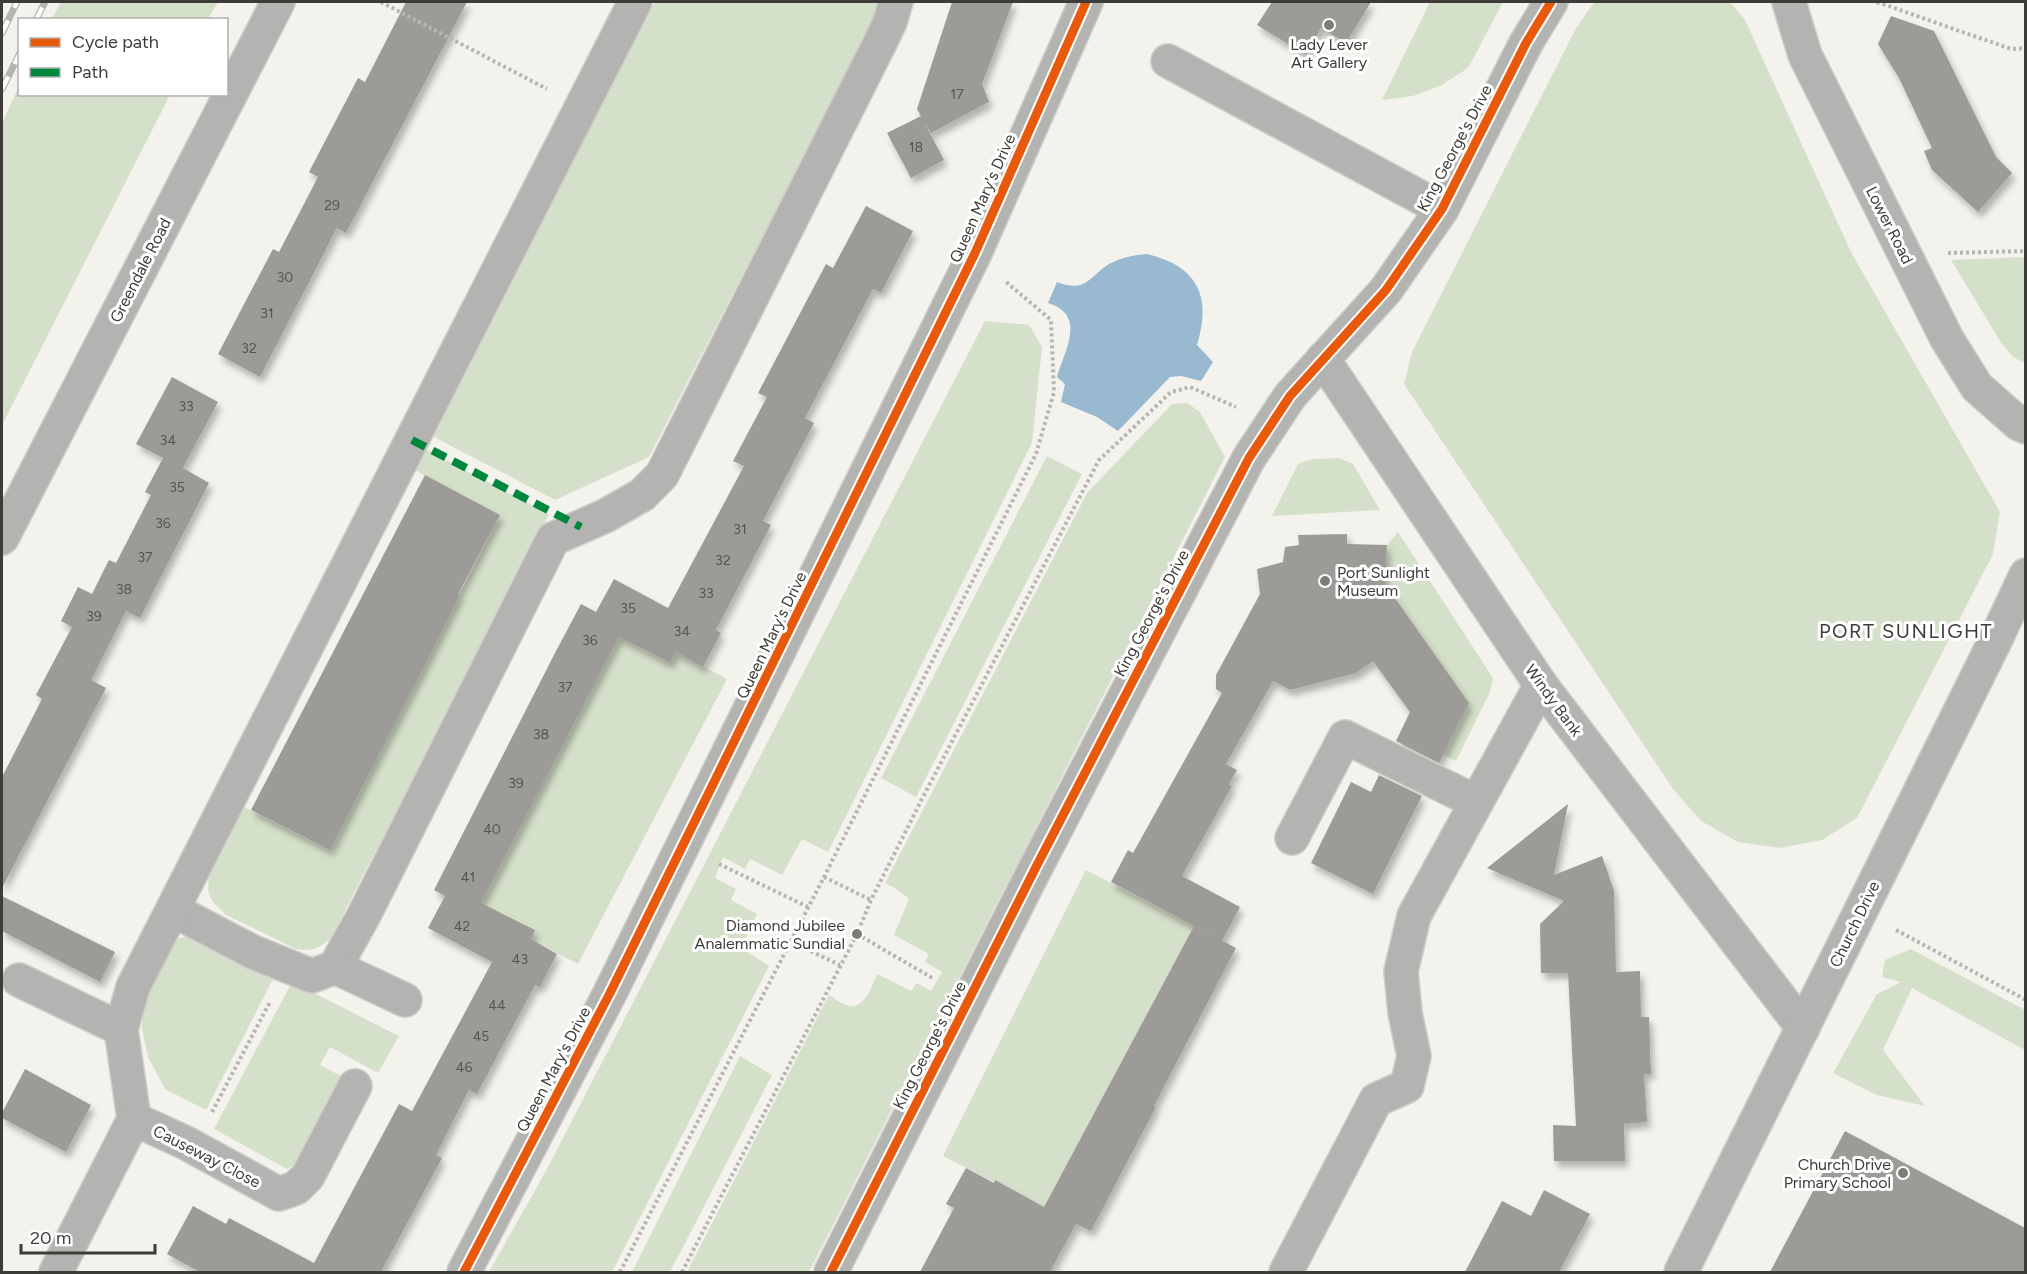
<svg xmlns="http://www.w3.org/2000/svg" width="2027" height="1274" font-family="Figtree,sans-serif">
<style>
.green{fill:#d5e0ca}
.water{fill:#98b9d0}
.building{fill:#9d9b97;filter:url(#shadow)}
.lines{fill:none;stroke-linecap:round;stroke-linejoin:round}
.minor-casing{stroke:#cfcdc9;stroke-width:36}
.path{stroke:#b7b6b5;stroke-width:4;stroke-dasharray:3 3;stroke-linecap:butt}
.minor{stroke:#b3b3b2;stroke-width:33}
.rail-casing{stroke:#b4b5b1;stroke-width:7}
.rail{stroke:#fff;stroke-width:4.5;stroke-dasharray:14;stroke-linecap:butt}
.quiet{stroke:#00873e;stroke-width:8;stroke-dasharray:15 8;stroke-linecap:butt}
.cycleway-casing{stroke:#fff;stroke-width:13}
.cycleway{stroke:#e8590c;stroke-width:9}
.poi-dot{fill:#7d7c77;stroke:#fff;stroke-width:2}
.labels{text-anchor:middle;stroke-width:6;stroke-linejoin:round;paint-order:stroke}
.number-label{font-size:14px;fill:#555450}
.poi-label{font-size:16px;fill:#3d3c38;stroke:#fff;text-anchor:end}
.street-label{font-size:16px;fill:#3d3c38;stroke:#fff}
.quarter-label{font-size:20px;letter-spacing:1.5px;fill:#3d3c38;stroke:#fff}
</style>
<defs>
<filter id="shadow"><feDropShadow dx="3.5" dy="6" stdDeviation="3" flood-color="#0004"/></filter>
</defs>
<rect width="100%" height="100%" fill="#f4f2ec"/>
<g class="green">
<path d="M61 2H218L208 19H52Z"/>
<path d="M655 2H880L881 6 649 457 555 500 432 436Z"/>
<path d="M1430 2H1503L1468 68 1442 85 1413 96 1382 100Z"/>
<path d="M1596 2H1730L1745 20 1851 252 2000 512 1993 554 1857 818 1822 840 1780 848 1738 842 1701 821 1673 789 1404 384 1412 352 1575 30 1592 5Z"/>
<path d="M19 86 20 94 170 95 2 425V123Z"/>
<path d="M2025 257H2026L2025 363 2013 357 2002 344 1951 260Z"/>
<path d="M985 321 1029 325 1042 347 1032 443 828 852 802 839 782 875 750 859 745 869 723 857 715 878 736 889 731 900 757 914 741 948 769 966 612 1272H489L548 1167Z"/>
<path d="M1187 403 1200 412 1225 457 809 1272H687L829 995C834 998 840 1003 846 1005 864 1012 872 986 877 974L911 991 917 983 931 991 942 972 925 962 929 954 894 935 909 899 895 888 885 883 1087 493 1172 404Z"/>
<path d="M425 449 549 514 331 938C320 948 310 952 296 949L226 915 212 901 208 891 209 871 242 806 330 850 500 515 413 469Z"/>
<path d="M1047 456 1082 474 916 797 881 778Z"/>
<path d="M1339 458 1353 464 1380 510 1272 516 1298 464 1312 459Z"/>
<path d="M1398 532 1493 678 1490 692 1456 761 1443 755 1469 703 1385 584 1387 545Z"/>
<path d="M624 627 638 647 670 663 676 652 727 679 578 964 531 939 535 930 502 913 476 912Z"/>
<path d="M1086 870 1194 926 1044 1207 943 1156Z"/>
<path d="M197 935 275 975 206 1110 165 1089 148 1057 142 1029 143 1002 167 953 179 938Z"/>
<path d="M1911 949 2025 1010V1050L1912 988 1883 1050 1925 1106 1877 1095 1833 1073 1877 994 1901 982 1882 977 1885 960Z"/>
<path d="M292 982 399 1036 378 1073 330 1047 320 1065 343 1077 299 1162 287 1169 214 1129Z"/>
<path d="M740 1056 772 1075 670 1272H632Z"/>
</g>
<path class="water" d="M1147 254C1198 266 1212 297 1197 345L1213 362 1201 381 1181 376 1170 377 1118 431 1097 417 1061 402 1065 384 1057 377C1065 350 1087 315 1048 303L1057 282C1088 294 1089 275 1111 263 1123 257 1134 255 1147 254Z"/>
<g class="building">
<path d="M406 2H467L346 233 337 228 260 377 218 354 273 249 279 252 318 177 309 172 358 78 365 82Z"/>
<path d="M952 2H1013L982 84 989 102 931 133 924 122 944 160 911 178 887 133 921 116 917 109Z"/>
<path d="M1272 2H1371L1346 43 1321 28 1306 55 1257 25Z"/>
<path d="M1891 16 1934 31 1996 157 2012 173 1978 212 1932 170 1924 151 1932 148 1899 78 1878 44Z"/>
<path d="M866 206 913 231 881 293 873 289 805 418 814 423 763 521 771 525 716 630 721 633 703 667 676 652 670 663 619 637 481 903 535 930 531 939 557 954 540 987 535 985 477 1094 469 1090 436 1155 442 1158 381 1272H200L167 1254 193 1206 226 1224 229 1218 314 1263 399 1104 412 1111 492 962 428 928 445 896 434 890 555 653 581 604 596 612 614 579 668 608 744 466 733 461 767 397 758 393 826 264 833 268Z"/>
<path d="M172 377 218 402 183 468 209 483 140 618 126 611 91 680 106 688 2 888V777L42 699 36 695 72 627 61 621 78 587 92 594 109 560 116 563 151 495 145 492 163 458 136 444Z"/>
<path d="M425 475 500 515 458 594 460 595 429 657 330 850 251 810Z"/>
<path d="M1347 534V544L1387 545 1385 584 1469 703 1439 763 1396 741 1410 712 1373 661 1356 673 1290 690 1273 681 1226 764 1237 770 1229 784 1232 786 1182 876 1240 907 1222 941 1111 882 1128 850 1133 853 1222 693 1216 689V675L1260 594 1257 569 1283 562 1285 547 1299 545 1298 535Z"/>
<path d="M1379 775 1422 796 1373 894 1311 863 1351 782 1371 792Z"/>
<path d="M1568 804 1554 875 1602 856 1614 891 1616 972 1640 971 1641 1017H1649L1651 1074H1644L1647 1122 1624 1124 1625 1161H1554L1553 1125 1576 1126 1568 973H1541L1540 924 1564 901 1487 868Z"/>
<path d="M2 896 115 952 100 982 2 931Z"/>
<path d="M1194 926 1236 948 1154 1106 1156 1107 1091 1231 1076 1224 1050 1272H920L954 1208 946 1204 966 1168 994 1183 995 1180 1044 1207Z"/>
<path d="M25 1069 91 1105 66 1152 2 1118V1113Z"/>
<path d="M1845 1131 2025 1228V1272H1770Z"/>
<path d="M1544 1190 1590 1214 1559 1272H1465L1502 1201 1531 1216Z"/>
</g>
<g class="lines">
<g class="minor-casing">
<g id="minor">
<path d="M1789 2 1805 55 1947 339 1977 387 2019 424 2026 427"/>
<path d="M1168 61 1442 209"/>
<path d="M1323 359 1541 685 1803 1028"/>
<path d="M2 538 278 2"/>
<path d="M1292 838 1345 737 1476 802"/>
<path d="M173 910 253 952 312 976 335 967 364 915 553 539 605 516 642 495 662 475 881 41 890 22 896 2"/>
<path d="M335 967 405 1000"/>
<path d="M19 980 121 1029"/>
<path d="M134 1119 121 1029 133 987 635 2"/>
<path d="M56 1272 134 1119 186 1143 279 1194 296 1188 308 1176 355 1086"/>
<path d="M464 1272 610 993 975 253 1086 2"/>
<path d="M831 1272 1036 867 1249 458 1290 396 1386 290 1442 209 1526 43 1551 2"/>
<path d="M1286 1272 1376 1100 1407 1086 1414 1056 1405 1013 1401 971 1414 916 1541 685"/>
<path d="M1681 1272 1993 645 2026 575"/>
</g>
</g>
<g class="path">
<path d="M381 2 547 89"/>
<path d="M1877 2 2011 49 2026 48"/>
<path d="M1948 253 2026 251"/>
<path d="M719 864 808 907"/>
<path d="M824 877 871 900"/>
<path d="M1896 930 2026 1000"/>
<path d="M857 934 934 979"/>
<path d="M789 941 840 965"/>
<path d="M212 1112 270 1002"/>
<path d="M620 1272 824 877 1036 454 1054 392 1051 320 1005 281"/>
<path d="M682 1272 857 934 871 900 922 799 1099 460 1171 392 1190 387 1236 407"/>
</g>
<use href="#minor" class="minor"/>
<g class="rail-casing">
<g id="rail">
<path d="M36 20 45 2"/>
<path d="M2 33 17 2"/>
<path d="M2 89 20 53"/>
</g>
</g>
<use href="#rail" class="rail"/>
<path class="quiet" d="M412 440 581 527"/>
<g class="cycleway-casing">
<g id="cycleway">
<path d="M464 1272 610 993 975 253 1086 2"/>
<path d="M831 1272 1036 867 1249 458 1290 396 1386 290 1442 209 1526 43 1551 2"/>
</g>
</g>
<use href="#cycleway" class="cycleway"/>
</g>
<g class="poi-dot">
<circle cx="1329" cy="25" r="6"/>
<circle cx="1325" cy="581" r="6"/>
<circle cx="857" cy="934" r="6"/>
<circle cx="1903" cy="1173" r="6"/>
</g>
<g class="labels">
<g class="number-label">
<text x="957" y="99">17</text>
<text x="916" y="152">18</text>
<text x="332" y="210">29</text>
<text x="285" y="282">30</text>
<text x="267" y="318">31</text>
<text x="249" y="353">32</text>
<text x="186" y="411">33</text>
<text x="168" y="445">34</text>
<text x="177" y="492">35</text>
<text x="163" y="528">36</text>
<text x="740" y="534">31</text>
<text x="145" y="562">37</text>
<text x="723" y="565">32</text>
<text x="124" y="594">38</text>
<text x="706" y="598">33</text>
<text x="628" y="613">35</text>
<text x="94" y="621">39</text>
<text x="682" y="636">34</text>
<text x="590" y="645">36</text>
<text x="565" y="692">37</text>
<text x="541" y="739">38</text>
<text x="516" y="788">39</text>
<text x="492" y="834">40</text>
<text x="468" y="882">41</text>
<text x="462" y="931">42</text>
<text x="520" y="964">43</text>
<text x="497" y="1010">44</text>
<text x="481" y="1041">45</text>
<text x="464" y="1072">46</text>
</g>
<g class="poi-label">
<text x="1329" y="50" text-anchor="middle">Lady Lever<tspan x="1329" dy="18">Art Gallery</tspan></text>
<text x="1337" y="578" text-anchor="start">Port Sunlight<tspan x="1337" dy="18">Museum</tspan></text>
<text x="845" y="931">Diamond Jubilee<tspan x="845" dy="18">Analemmatic Sundial</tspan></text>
<text x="1891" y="1170">Church Drive<tspan x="1891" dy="18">Primary School</tspan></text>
</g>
<g class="street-label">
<text transform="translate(1454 148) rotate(-62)" y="6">King George's Drive</text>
<text transform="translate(982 198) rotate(-66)" y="6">Queen Mary's Drive</text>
<text transform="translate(1890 225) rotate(63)" y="6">Lower Road</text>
<text transform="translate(140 270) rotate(-63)" y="6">Greendale Road</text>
<text transform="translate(1151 613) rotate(-62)" y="6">King George's Drive</text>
<text transform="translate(771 635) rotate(-64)" y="6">Queen Mary's Drive</text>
<text transform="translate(1554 700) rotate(54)" y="6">Windy Bank</text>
<text transform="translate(1854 924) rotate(-64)" y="6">Church Drive</text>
<text transform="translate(929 1045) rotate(-63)" y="6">King George's Drive</text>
<text transform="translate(553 1069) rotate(-62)" y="6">Queen Mary's Drive</text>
<text transform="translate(207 1156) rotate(27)" y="6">Causeway Close</text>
</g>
<g class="quarter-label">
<text x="1906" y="638">PORT SUNLIGHT</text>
</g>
</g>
<rect width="2027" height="1274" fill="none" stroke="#3d3c38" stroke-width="6"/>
<rect x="18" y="18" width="210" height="78" fill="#ffffff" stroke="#b1b1af" stroke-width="1.5"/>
<rect x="30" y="38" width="30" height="9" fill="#e8590c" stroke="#b1b1af" stroke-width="1.5"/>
<text x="72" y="48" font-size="18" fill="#3d3c38">Cycle path</text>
<rect x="30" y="68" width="30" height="9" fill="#00873e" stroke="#b1b1af" stroke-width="1.5"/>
<text x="72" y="78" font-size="18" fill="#3d3c38">Path</text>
<path d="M21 1244v9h134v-9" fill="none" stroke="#3d3c38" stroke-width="3"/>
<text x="30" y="1244" font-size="18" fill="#3d3c38" stroke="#ffffff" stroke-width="4.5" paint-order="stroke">20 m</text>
</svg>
